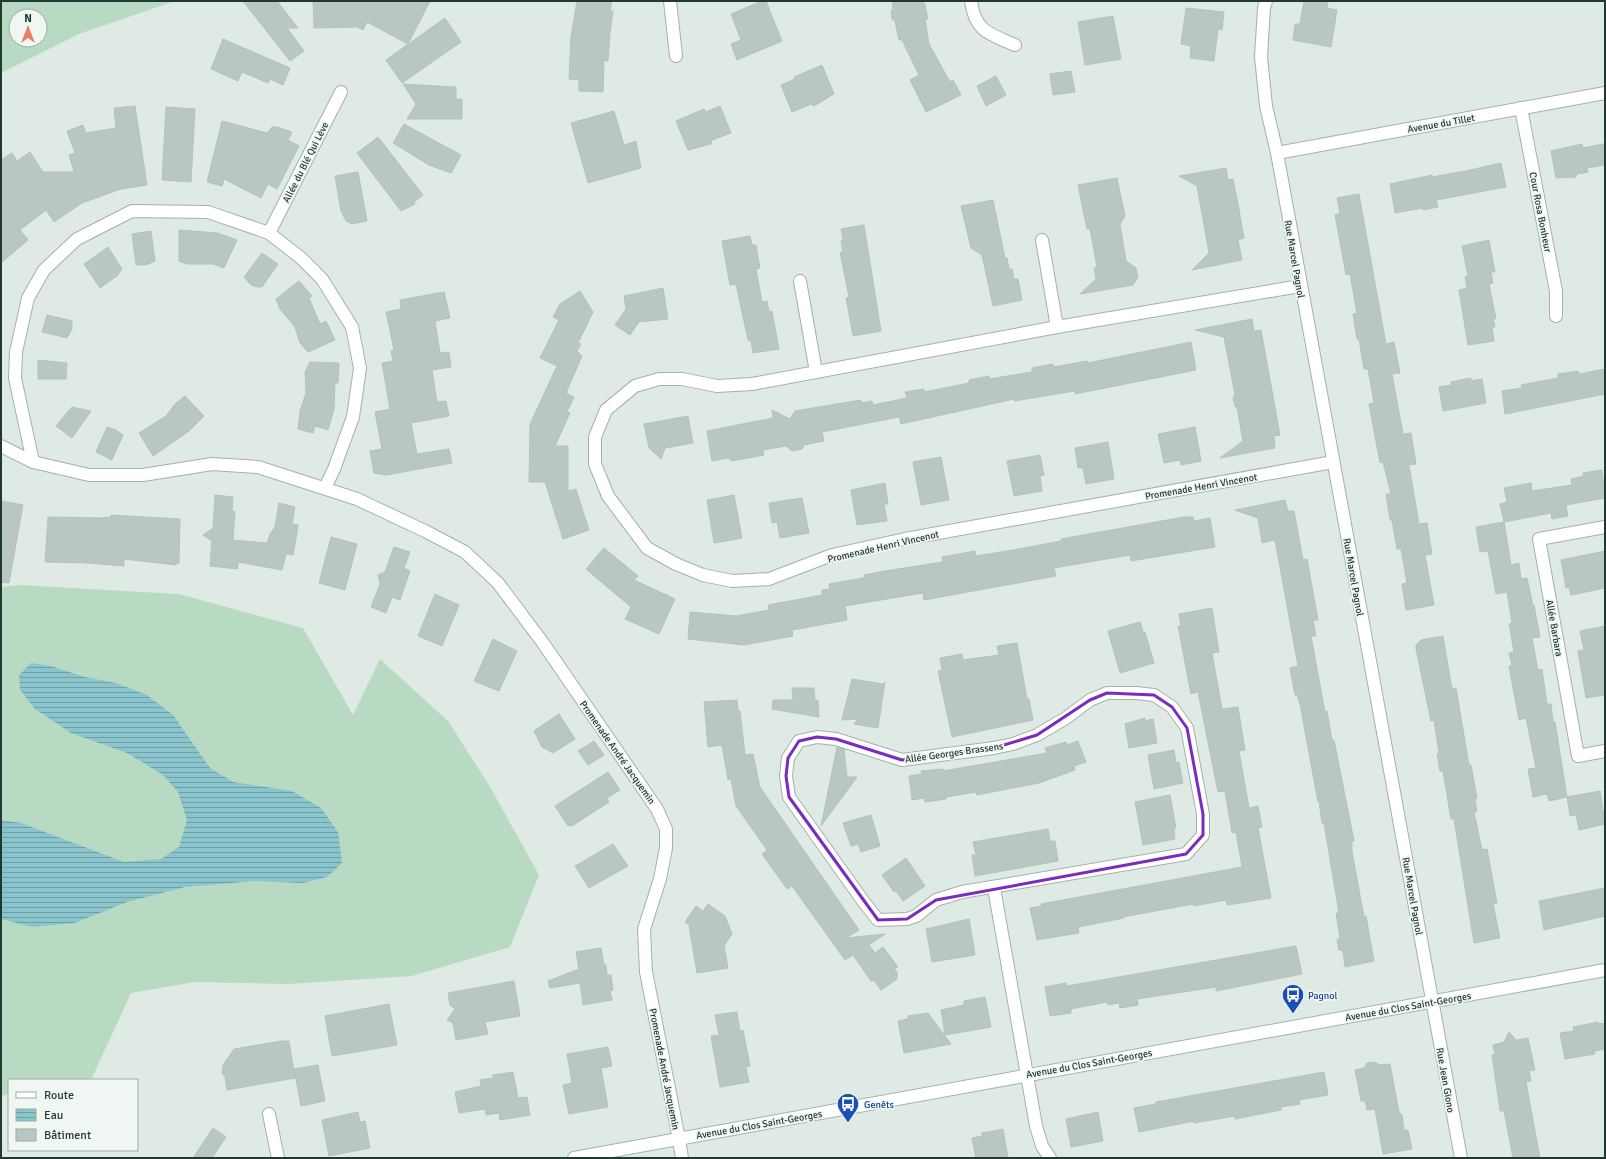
<svg xmlns="http://www.w3.org/2000/svg" width="1606" height="1159" font-family="Signika,sans-serif">
<style>
.grass{fill:#b9dac2;fill-rule:evenodd}
.water{fill:url(#water-rules)}
.building{fill:#b8c7c1;stroke:#b3c3bc}
.lines{fill:none;stroke-linecap:round;stroke-linejoin:round}
.street-casing{stroke:#a3b1ac;stroke-width:14}
.secondary-casing{stroke:#9fb5ad;stroke-width:14}
.street{stroke:#fff;stroke-width:12}
.secondary{stroke:#fff;stroke-width:12}
.marked{fill:none;stroke:#7b2cbf;stroke-width:3;stroke-linejoin:round}
.labels{text-anchor:middle;stroke-width:3.5;stroke-linejoin:round;paint-order:stroke}
.street-label{font-size:10px;fill:#213933;stroke:#f0f7f3}
.transit-label{font-size:10px;fill:#164399;stroke:#f0f7f3;text-anchor:start}
</style>
<defs>
<pattern id="water-rules" width="6" height="5" patternUnits="userSpaceOnUse"><rect width="6" height="5" fill="#8ac4cd"/><path d="M0 2.5h6" fill="none" stroke="#70a0a7"/></pattern>
</defs>
<rect width="100%" height="100%" fill="#e0eae5"/>
<g class="grass">
<path d="M1 1H175L79 34 1 73ZM16 16H40V40H16Z"/>
<path d="M19 585 179 594 303 628 353 715 380 659 448 721 489 785 539 875 510 947 412 976 288 984 195 982 131 993 92 1078 81 1080H9V1094L1 1096V587Z"/>
</g>
<path class="water" d="M31 663 51 666 85 677 116 683 147 695 173 715 210 768 233 782 292 791 321 808 338 832 342 863 327 877 303 883 255 881 185 887 127 902 75 923 32 927 1 919V820L21 823 124 862 161 859 179 847 187 820 178 792 163 775 127 753 71 733 35 709 20 690 19 675Z"/>
<g class="building">
<path d="M243 1H277L298 28H287L304 51 290 61Z"/>
<path d="M313 1H430L408 44 367 22 363 30 357 27 314 28Z"/>
<path d="M577 1H612L610 11H613L610 33 608 61 604 60 603 92 579 91V80L569 79 571 36Z"/>
<path d="M762 1H766L782 41 737 60 731 44 741 40 731 14Z"/>
<path d="M892 1H924L928 19H925L929 44 950 82 953 80 961 95 926 112 910 80 919 75 902 40H899L895 21 892 19 891 11 893 8Z"/>
<path d="M1304 1H1328L1327 8 1337 10 1331 47 1293 40 1295 24H1300Z"/>
<path d="M1186 8 1224 12 1222 30 1218 29 1214 61 1190 58 1191 46 1181 44Z"/>
<path d="M1113 16 1121 59 1085 65 1078 22Z"/>
<path d="M445 18 461 42 402 83 386 60Z"/>
<path d="M223 39 290 68 283 85 270 79 268 83 242 72 238 81 211 69Z"/>
<path d="M822 65 834 94 814 106 811 104 792 112 781 85 795 79 794 77Z"/>
<path d="M1071 71 1075 92 1053 95 1050 74Z"/>
<path d="M996 76 1006 95 986 106 977 86Z"/>
<path d="M403 84 456 87V99H462V119H407L416 104Z"/>
<path d="M135 106 147 185 121 189 82 203 54 222 46 210 20 230 28 240 1 263V160L12 153 17 161 30 152 43 172H74L69 155 75 153 67 131 83 125 86 133 116 128 114 108Z"/>
<path d="M720 106 731 133 712 140 711 144 688 150 676 121 704 109 706 112Z"/>
<path d="M166 107 195 109 191 182 162 180Z"/>
<path d="M614 111 624 145 636 141 641 168 588 183 571 123Z"/>
<path d="M222 121 267 133 272 127H277L292 132 288 140 299 146 277 189 268 184 261 198 224 179 222 186 207 182Z"/>
<path d="M404 124 461 155 451 173 429 165 393 143Z"/>
<path d="M378 137 423 195 414 202 415 204 401 211 357 153Z"/>
<path d="M1582 144 1583 148 1603 144 1605 165 1587 168 1588 172 1577 174 1576 177 1556 178 1551 151Z"/>
<path d="M1501 163 1506 187 1436 200 1438 207 1423 210 1422 208 1395 213 1390 184 1432 175V177L1466 171Z"/>
<path d="M1226 168 1228 180 1233 179 1238 204 1244 238 1238 240 1242 260 1192 270 1209 253 1197 186 1179 176Z"/>
<path d="M358 172 367 221 352 224 346 221 341 211 335 176Z"/>
<path d="M1117 178 1125 216 1120 224 1126 261 1136 268 1138 277 1133 285 1080 294 1096 279 1094 268 1097 267 1090 229H1087L1078 185Z"/>
<path d="M1359 194 1386 344 1394 342 1400 373 1392 374 1403 434 1411 433 1416 464 1409 465 1419 524 1427 523 1432 554 1425 555 1434 605 1406 610 1402 584 1407 583 1401 549H1397L1392 520H1390L1386 494H1391L1383 462 1380 463 1369 404 1374 403 1368 369H1364L1359 339H1357L1353 314 1357 313 1350 274 1346 275 1335 215 1340 213 1337 198Z"/>
<path d="M993 200 1005 258H1007L1009 269H1012L1014 279H1018L1022 300 993 306 982 255 971 248 961 206Z"/>
<path d="M864 225 881 331 853 336 846 298 849 297 840 252H843L841 241 843 240 841 229Z"/>
<path d="M179 230 217 233 237 240 224 268 213 264H187L179 261Z"/>
<path d="M151 231 155 261 146 265H136L132 234Z"/>
<path d="M750 236 752 245H756L760 268 756 269 762 302 767 301 769 312 772 311 779 349 753 353 751 341 748 340 736 284 730 285 722 241Z"/>
<path d="M1489 240 1495 272H1491L1493 283 1489 284 1496 319H1493L1495 327H1492L1494 341 1468 345 1459 290 1467 288 1465 277 1468 276 1462 246Z"/>
<path d="M108 247 122 269 117 276 100 288 84 264Z"/>
<path d="M262 253 278 264 262 287H257L251 285 244 277Z"/>
<path d="M299 281 312 296 309 298 320 324 326 321 335 340 308 352 300 343 295 327 280 309 276 299Z"/>
<path d="M663 288 668 319 639 322 630 335 615 325 626 309 624 296Z"/>
<path d="M580 291 593 312 578 343 581 344 577 351 582 356 566 393 574 397 567 412 570 413 555 446H568V491L576 489 589 530 563 539 545 482H529L530 424 557 366 540 358 559 320 553 317 560 304Z"/>
<path d="M444 292 450 318 435 321 440 353 449 352 451 367 432 370 437 402 446 401 449 416 411 423 417 454 449 449 452 463 386 475 374 473 370 451 382 449 375 412 390 409 382 363 393 361 391 351 394 350 386 312 401 309 400 300Z"/>
<path d="M47 315 72 321V329L67 338 42 332Z"/>
<path d="M1252 319 1254 331 1261 330 1280 435 1274 436 1275 448 1220 458 1243 441 1237 408 1235 406 1233 398 1235 395 1224 337 1195 330Z"/>
<path d="M1191 342 1196 370 1075 394V391L1014 401V399L901 424 899 417 822 432 824 441 804 445 802 449 792 451 786 446 763 450 764 455 732 461 728 458 712 461 707 431 773 418 772 410 790 419 795 411 861 400V403L872 401 873 405 907 398 905 392 924 389V392L969 383V380L989 376V379L1032 372V368L1053 364 1054 367 1087 361 1088 363Z"/>
<path d="M38 360 67 363 66 379H38Z"/>
<path d="M310 362 339 363 338 383H335L334 409 328 430 315 426 313 433 298 429 300 411 306 393 305 372Z"/>
<path d="M1605 369V394L1505 414 1502 391 1522 388 1521 385 1558 378V374L1578 371 1579 374Z"/>
<path d="M1471 378V381L1482 379 1486 403 1443 411 1439 387 1451 385V382Z"/>
<path d="M185 396 204 416 189 431 153 456 139 433 166 416 176 403Z"/>
<path d="M72 407 91 411 72 438 56 426Z"/>
<path d="M688 416 693 443 665 448 661 459 649 448 644 424Z"/>
<path d="M107 427 116 430 123 435 112 460 96 452Z"/>
<path d="M1195 427 1201 461 1181 465 1180 460 1164 463 1158 434Z"/>
<path d="M1108 442 1114 479 1086 484 1083 468H1078L1075 448Z"/>
<path d="M1040 455 1044 475 1040 476 1042 491 1014 496 1007 461Z"/>
<path d="M941 457 949 500 921 505 913 462Z"/>
<path d="M1602 470 1605 498 1566 505 1568 516 1552 519 1551 513 1504 522 1500 504 1507 502 1504 488 1531 483 1532 491 1572 485 1571 479 1584 476 1583 473Z"/>
<path d="M885 483 888 504H884L887 521 857 525 851 490Z"/>
<path d="M215 495 233 497 232 511 235 512 233 540 267 543 270 534 275 527 279 503 295 507 292 524 298 525 296 538 293 555 286 554 282 570 238 562V569L210 566 212 541 203 535 213 528Z"/>
<path d="M734 495 742 538 714 543 707 500Z"/>
<path d="M802 498 809 533 780 538 777 522 772 523 769 503Z"/>
<path d="M1285 500 1288 511H1294L1303 560 1307 559 1318 620H1313L1316 636H1311L1325 712 1327 711 1332 740H1334L1354 841H1352V852L1364 917 1366 916 1374 961 1345 967 1343 951 1339 950 1337 940 1340 938 1336 913H1339L1324 823H1322L1319 801 1318 802 1300 704 1297 695H1295L1290 668 1298 666 1275 540 1262 543 1258 518 1235 510Z"/>
<path d="M1 501 23 505 9 583 1 582Z"/>
<path d="M111 515 180 519 179 563H176V565L124 559V566L87 563 45 562 48 517 101 518 111 517Z"/>
<path d="M1184 517H1193L1194 521 1210 518 1215 547 1131 561 1130 555 1054 568 1056 576 924 600 923 593 845 606 847 620 792 630 793 636 744 645 688 639 690 612 736 616 769 610 768 605 822 595V590L830 589 829 584 864 578V575L885 571 943 562 942 557 975 551 976 556 1013 550 1061 541V539Z"/>
<path d="M1504 522 1511 565 1519 563 1521 579 1527 578 1533 606 1534 605 1540 637 1532 638 1538 670 1542 669 1547 704H1551L1553 722H1555L1567 797 1549 801 1547 794 1533 797 1528 769 1536 768 1526 718 1519 720 1509 666H1512L1509 653 1514 652 1509 624 1512 623 1507 592 1496 594 1488 551 1480 552 1476 527Z"/>
<path d="M331 537 357 544 345 590 319 583Z"/>
<path d="M394 547 410 552 404 568 410 571 400 600 392 597 386 613 371 607 380 584 378 575 385 572Z"/>
<path d="M604 548 638 576 634 580 675 599 659 634 625 619 631 607 586 569Z"/>
<path d="M1605 551V588L1571 595 1569 587 1566 588 1561 560Z"/>
<path d="M435 594 459 605 442 646 418 636Z"/>
<path d="M1212 608 1219 652 1212 653 1222 709 1238 707 1245 750 1239 751 1249 808 1258 806 1262 827 1258 828 1271 898 1227 905 1226 900 1194 906 1193 904 1123 917 1124 918 1078 927 1079 933 1037 940 1030 908 1042 906 1041 904 1242 867 1236 832 1232 833 1225 791 1218 792 1198 692 1191 694 1178 626H1181L1179 614Z"/>
<path d="M1140 622 1143 632H1145L1154 663 1120 673 1108 631Z"/>
<path d="M1605 626V695L1586 698 1578 651 1584 650 1580 631Z"/>
<path d="M1443 636 1452 689 1456 688 1469 765H1471L1477 798 1475 799 1477 812H1474L1482 850 1487 849 1497 903 1493 904 1500 938 1474 943 1454 819H1451L1443 771H1440L1437 754 1439 753 1434 720 1431 721 1416 649V645L1421 640Z"/>
<path d="M493 639 517 651 499 691 474 681Z"/>
<path d="M1017 643 1027 699H1029L1033 720 952 737 938 671 942 670 940 658 962 654 963 660 999 655 997 646Z"/>
<path d="M852 679 883 684 885 682 878 728 854 724 858 719 842 720Z"/>
<path d="M792 688H814L815 700H818L819 717 772 709 773 700H793Z"/>
<path d="M737 700 738 711H740L745 755 753 754 760 787 859 930 846 938 885 934 869 945 875 953 883 947 898 967 894 968 897 972V979L881 990 874 980 871 981 853 955 845 960 792 886 787 889 762 854 767 850 736 806 731 779 728 780 722 745 708 747 704 702Z"/>
<path d="M559 714 575 739 553 753 542 747 534 731Z"/>
<path d="M1145 718V721L1153 719 1157 743 1129 748 1125 724Z"/>
<path d="M594 741 604 755 588 765 578 751Z"/>
<path d="M1078 741 1086 762 1074 766 1075 770 1039 783 977 795 976 792 946 797V799L925 802 924 798 912 800 909 776 922 774 921 771 943 769V771L1047 753 1045 748 1066 742 1067 745Z"/>
<path d="M837 747 844 749 847 777H857L821 826Z"/>
<path d="M1174 750 1176 763 1179 762 1183 783 1154 789 1148 755Z"/>
<path d="M608 772 620 790 607 798 609 802 572 826 570 825 568 826 555 806Z"/>
<path d="M1600 791 1605 824 1579 830 1576 815 1570 816 1567 797Z"/>
<path d="M1170 795 1176 828H1174L1175 839 1143 845 1135 802Z"/>
<path d="M871 815 880 846 861 852 858 844 851 846 843 823Z"/>
<path d="M1048 829 1050 841H1055L1058 861 975 876 972 855H976L973 842Z"/>
<path d="M613 844 628 866 589 888 575 866Z"/>
<path d="M906 858 925 886 903 901 896 891 894 892 882 875Z"/>
<path d="M1605 888V916L1544 930 1539 901Z"/>
<path d="M708 904 725 916 732 934 724 946 728 968 697 973 689 925 685 922 696 906 703 911Z"/>
<path d="M969 919 975 955 932 962 926 929Z"/>
<path d="M1296 946 1302 974 1216 991V987L1137 999 1138 1005 1120 1008 1119 1003 1108 1005 1107 1002 1071 1009V1013L1050 1016 1045 987 1066 983 1067 986Z"/>
<path d="M601 948 604 965H606L607 975H611L613 990 610 991 612 1000 583 1005 580 983 550 988 548 981 579 969 576 952Z"/>
<path d="M514 981 520 1016 485 1022 488 1034 456 1040 453 1023 447 1020 455 1009 450 1005 448 993Z"/>
<path d="M985 997 991 1027 945 1035 941 1010 964 1005V1001Z"/>
<path d="M389 1004 397 1045 332 1056 325 1016Z"/>
<path d="M737 1012 740 1031 743 1030 750 1066 746 1067 749 1082 720 1087 711 1036 719 1035 715 1015Z"/>
<path d="M928 1013 951 1044 904 1053 898 1021 908 1019V1016Z"/>
<path d="M1598 1022 1599 1024 1605 1023V1049L1594 1051 1595 1054 1565 1059 1560 1033 1574 1031 1573 1027Z"/>
<path d="M1509 1032 1516 1040 1528 1038 1535 1070 1529 1071 1531 1081 1526 1082 1540 1158H1513L1504 1111H1500L1492 1055H1495L1493 1045 1504 1042Z"/>
<path d="M281 1041H289L295 1078 227 1090 225 1077 222 1073 223 1065 234 1049Z"/>
<path d="M608 1047 612 1066 601 1068 608 1107 569 1114 563 1085 572 1083 567 1054Z"/>
<path d="M1375 1062 1379 1065 1390 1064 1399 1112 1402 1115 1404 1130H1408L1412 1149 1383 1154 1375 1109 1367 1110 1365 1101H1361L1355 1070 1364 1068 1367 1063Z"/>
<path d="M318 1065 325 1101 301 1106 294 1069Z"/>
<path d="M513 1072 518 1098 527 1097 530 1115 500 1120 499 1113 486 1115 485 1109 459 1113 455 1092 481 1086 480 1080 493 1078V1075Z"/>
<path d="M1324 1072 1328 1095 1299 1100 1300 1104 1281 1107V1110L1235 1119V1116L1194 1123V1121L1139 1132 1134 1108 1156 1104V1102Z"/>
<path d="M358 1112 360 1122 365 1121 370 1148 329 1156 322 1120Z"/>
<path d="M1098 1112 1103 1141 1071 1147 1066 1119Z"/>
<path d="M213 1128 226 1137 212 1158H193Z"/>
<path d="M1003 1129 1008 1158H976L972 1138 982 1136V1133Z"/>
</g>
<g class="lines">
<g class="street-casing">
<g id="street">
<path d="M670 1 676 56"/>
<path d="M971 1C975 32 990 34 1015 45"/>
<path d="M1266 1 1264 8 1261 57 1266 106 1277 153 1461 1158"/>
<path d="M1521 108 1556 291V316"/>
<path d="M1277 153 1605 93"/>
<path d="M269 233 341 92"/>
<path d="M1042 240 1057 327"/>
<path d="M800 281 816 372"/>
<path d="M1300 286 1057 327 752 384 717 386 682 379H659L635 386 606 410 595 437V464L608 496 647 548 676 564 703 575 732 581 769 579 832 555 905 539 1333 462"/>
<path d="M1 446 33 462 89 475H143L212 464 258 467 357 499 425 531 465 552 498 583 543 643 657 809 666 829V848L660 879 644 929 646 972 679 1139"/>
<path d="M33 462 15 378 16 352 28 298 44 270 77 239 132 211 208 212 269 233 301 258 322 279 352 327 360 368 353 417 334 469 325 488"/>
<path d="M1605 527 1539 539 1578 756 1605 751"/>
<path d="M1107 693H1136L1154 695 1172 707 1187 728 1203 814V835L1186 854 962 892 936 900 916 916 907 919 878 920 863 901 789 797 786 776 788 758 799 741 817 737 836 739 902 760 994 748 1013 744 1037 735 1066 718 1090 700Z"/>
<path d="M994 888 1036 1126 1042 1146 1050 1158"/>
<path d="M269 1114 278 1158"/>
</g>
</g>
<g class="secondary-casing">
<g id="secondary">
<path d="M679 1139 682 1158"/>
<path d="M574 1158 1605 970"/>
</g>
</g>
<use href="#street" class="street"/>
<use href="#secondary" class="secondary"/>
</g>
<path class="marked" d="M1107 693 1154 695 1172 707 1187 728 1203 814V835L1186 854 936 900 907 919 878 920 789 797 786 776 788 758 799 741 817 737 836 739 902 760 994 748 1037 735 1090 700Z"/>
<defs>
<g id="bus-pin" transform="scale(1.15)"><path d="M0 17L-7.5 6A9.5 9.5 0 1 1 7.5 6Z" fill="#1a4fb4" stroke="#f0f7f3"/><path d="M-5-6H5V4H4V6H2V4H-2V6H-4V4H-5ZM-3.5-4V0h7V-4ZM-3.5 1.2v1.5H-2V1.2ZM2 1.2v1.5H3.5V1.2Z" fill="#fff"/></g>
</defs>
<g fill-rule="evenodd">
<use href="#bus-pin" x="1293" y="995"/>
<use href="#bus-pin" x="848" y="1104"/>
</g>
<g class="labels">
<g class="street-label">
<text transform="translate(1441 123) rotate(-10)" y="4">Avenue du Tillet</text>
<text transform="translate(305 162) rotate(-63)" y="4">Allée du Blé Qui Lève</text>
<text transform="translate(1541 212) rotate(79)" y="4">Cour Rosa Bonheur</text>
<text transform="translate(1295 259) rotate(80)" y="4">Rue Marcel Pagnol</text>
<text transform="translate(1201 486) rotate(-10)" y="4">Promenade Henri Vincenot</text>
<text transform="translate(883 546) rotate(-13)" y="4">Promenade Henri Vincenot</text>
<text transform="translate(1354 577) rotate(80)" y="4">Rue Marcel Pagnol</text>
<text transform="translate(1555 628) rotate(80)" y="4">Allée Barbara</text>
<text transform="translate(618 752) rotate(55)" y="4">Promenade André Jacquemin</text>
<text transform="translate(954 752) rotate(-8)" y="4">Allée Georges Brassens</text>
<text transform="translate(1413 896) rotate(80)" y="4">Rue Marcel Pagnol</text>
<text transform="translate(1408 1006) rotate(-10)" y="4">Avenue du Clos Saint-Georges</text>
<text transform="translate(1089 1063) rotate(-10)" y="4">Avenue du Clos Saint-Georges</text>
<text transform="translate(665 1069) rotate(79)" y="4">Promenade André Jacquemin</text>
<text transform="translate(1446 1080) rotate(80)" y="4">Rue Jean Giono</text>
<text transform="translate(759 1124) rotate(-10)" y="4">Avenue du Clos Saint-Georges</text>
</g>
<g class="transit-label">
<text x="1308" y="999">Pagnol</text>
<text x="864" y="1108">Genêts</text>
</g>
</g>
<rect width="1606" height="1159" fill="none" stroke="#213933" stroke-width="4"/>
<rect x="8" y="1079" width="130" height="72" fill="#f0f7f3" stroke="#9daba6"/>
<rect x="16" y="1092" width="20" height="6" fill="#ffffff" stroke="#9daba6"/>
<text x="44" y="1099" font-size="12" fill="#213933">Route</text>
<rect x="16" y="1109" width="20" height="12" fill="url(#water-rules)" stroke="#9daba6"/>
<text x="44" y="1119" font-size="12" fill="#213933">Eau</text>
<rect x="16" y="1129" width="20" height="12" fill="#b8c7c1" stroke="#9daba6"/>
<text x="44" y="1139" font-size="12" fill="#213933">Bâtiment</text>
<g transform="translate(28 28)"><circle r="19" fill="#f0f7f3" stroke="#9daba6"/>
<path d="M0-3L7 15L0 10L-7 15Z" fill="#eb7e5d"/>
<text y="-6" font-size="11" font-weight="bold" text-anchor="middle" fill="#213933">N</text>
</g>
</svg>
